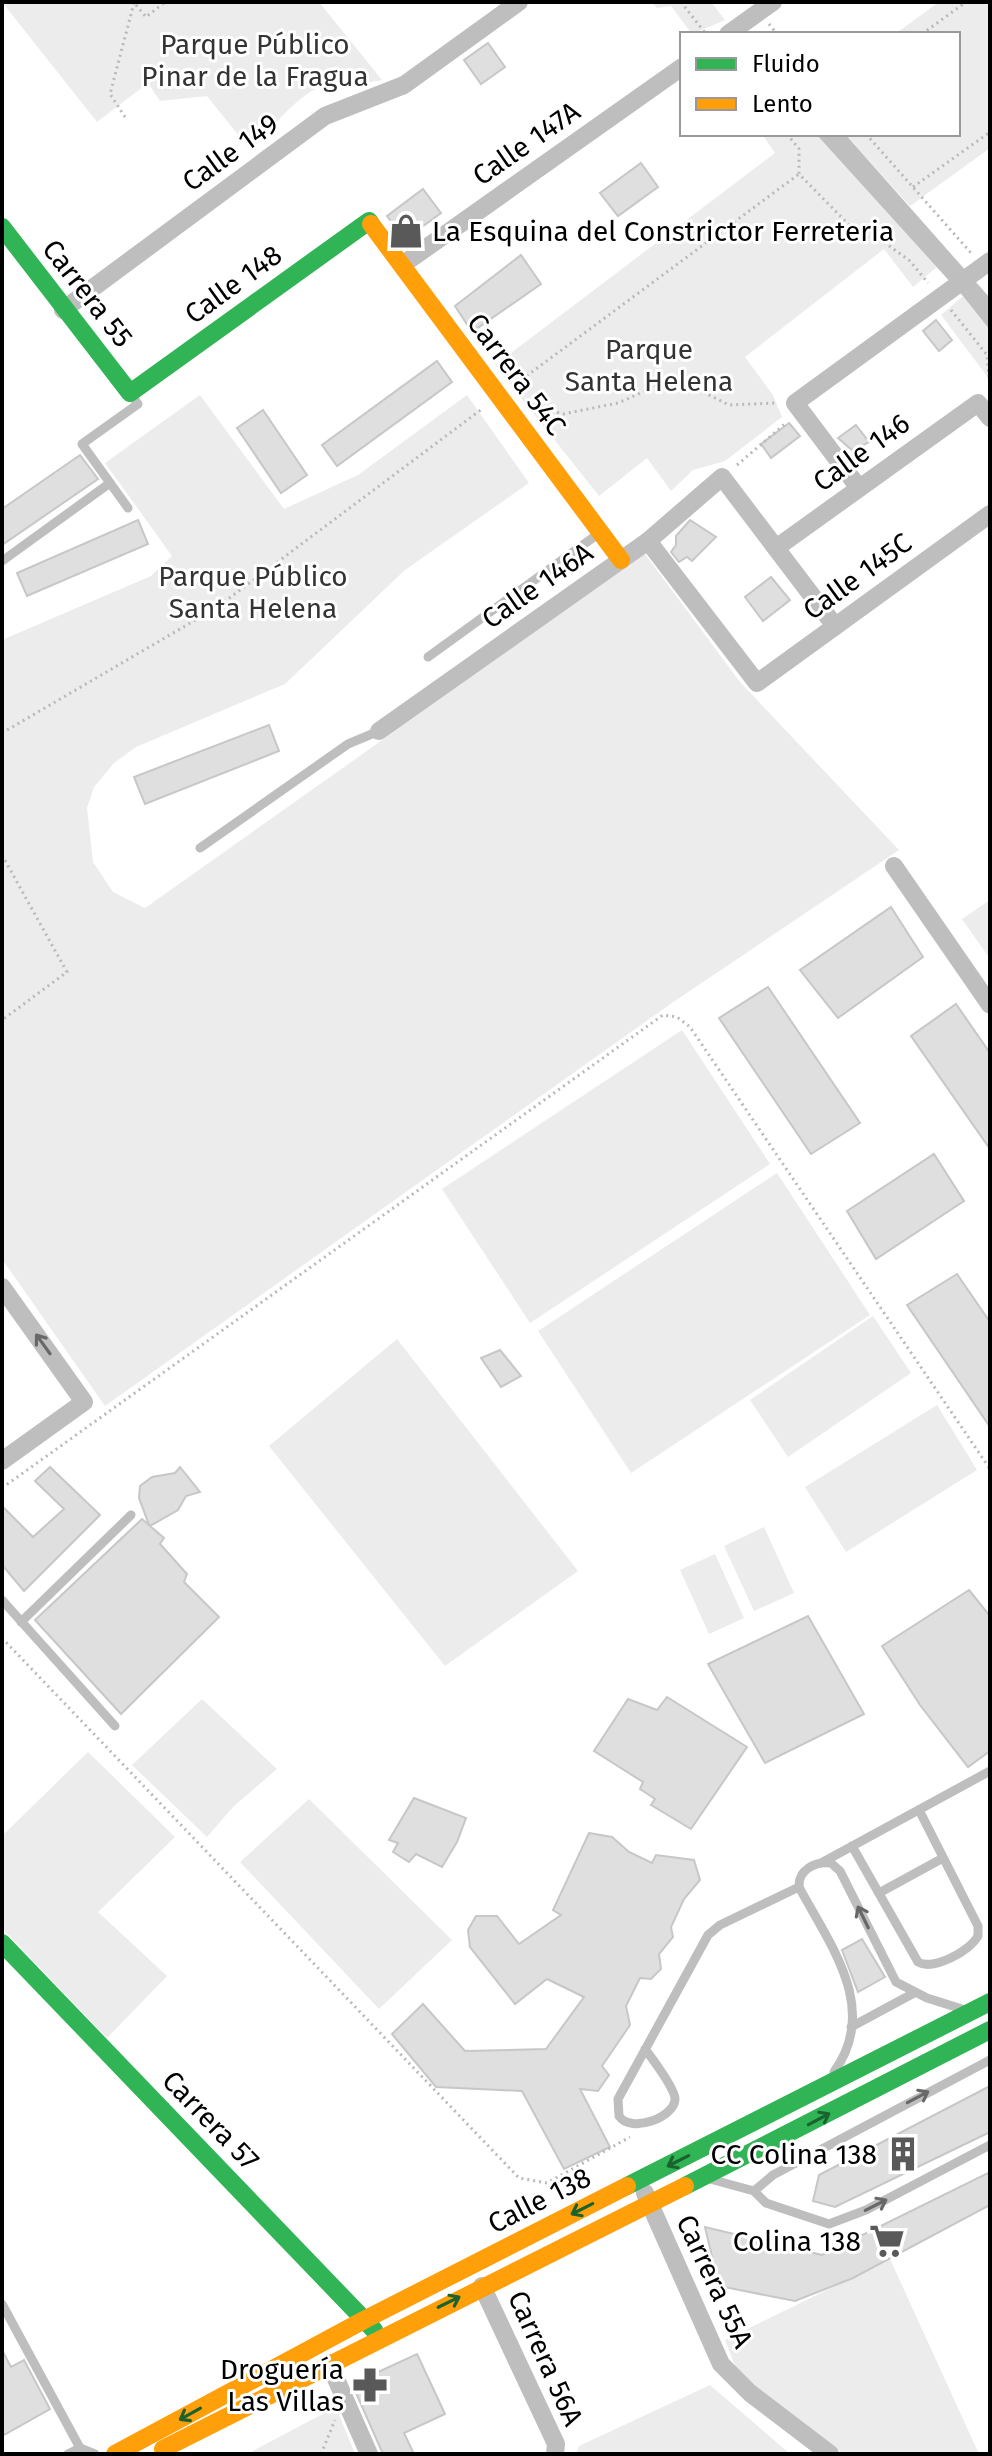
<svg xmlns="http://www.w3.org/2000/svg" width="992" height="2456" font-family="'Fira Sans',sans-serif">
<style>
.green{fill:#ececec}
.water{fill:#bfbfbf}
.building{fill:#dfdfdf;stroke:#c7c7c7;stroke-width:2}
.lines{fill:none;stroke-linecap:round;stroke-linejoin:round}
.path{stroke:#b9b9b9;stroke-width:3;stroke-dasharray:2 4;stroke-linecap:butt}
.lane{stroke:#bebebe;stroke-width:9}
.street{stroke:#bebebe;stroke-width:18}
.fast{stroke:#30b455;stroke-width:18}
.slow{stroke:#ff9f0a;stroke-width:18}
.oneway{stroke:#686868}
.oneway2{stroke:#1a632f}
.labels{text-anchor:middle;stroke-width:6;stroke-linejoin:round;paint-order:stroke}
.park-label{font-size:28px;fill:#333;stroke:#fff}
.street-label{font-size:28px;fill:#000;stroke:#fff}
.poi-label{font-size:28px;fill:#000;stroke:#fff;text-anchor:end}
</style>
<rect width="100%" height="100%" fill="#fff"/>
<g class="green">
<path d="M2 2H319L382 80 365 83 361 75C307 80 285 113 251 151L207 96 160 101 148 83 97 122Z"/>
<path d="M652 2H711L725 20 692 34 671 6 657 8Z"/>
<path d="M939 2H990V148L910 206 845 134H958V34H895Z"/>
<path d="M762 134H816L937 267 913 287 884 249 745 357 773 395 782 417 725 461 693 470 671 491 647 458 599 496 495 365 775 153Z"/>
<path d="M963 296 990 330V380L941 315Z"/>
<path d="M200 395 284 509 358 475 467 395 529 483 405 570 285 684 136 747 114 763 94 787 87 808 93 862 113 892 145 908 645 554 740 682 899 850 669 1005 105 1406 2 1259V640L151 576 172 556 105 463Z"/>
<path d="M990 900V955L988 956 962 919Z"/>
<path d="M682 1030 770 1164 530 1323 442 1189Z"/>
<path d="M777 1173 870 1315 631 1473 538 1331Z"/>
<path d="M873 1316 911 1373 788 1457 750 1400Z"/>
<path d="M397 1339 578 1571 445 1666 269 1446Z"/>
<path d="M937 1405 977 1470 846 1552 805 1487Z"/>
<path d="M764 1527 794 1593 754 1611 724 1546Z"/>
<path d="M715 1554 744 1618 709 1634 680 1570Z"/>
<path d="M202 1699 277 1769 233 1807 207 1837 132 1765Z"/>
<path d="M88 1752 175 1837 98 1912 167 1976 107 2038 2 1928V1836Z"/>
<path d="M309 1799 452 1940 379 2009 240 1862Z"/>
<path d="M890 2259 979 2454H843L738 2373 725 2340Z"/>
<path d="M710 2385 790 2454H576L579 2446Z"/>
<path d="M336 2407 355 2454H247Z"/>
</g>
<path class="water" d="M816 134H845L990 298V330L963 296Z"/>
<g class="building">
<path d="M488 43 505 67 481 84 464 60Z"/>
<path d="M641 163 658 187 618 216 600 193Z"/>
<path d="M423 189 441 213 404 240 387 216Z"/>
<path d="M521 255 541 284 472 332 455 306Z"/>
<path d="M936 320 952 340 939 351 923 331Z"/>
<path d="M437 361 452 382 337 466 322 445Z"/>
<path d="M263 410 307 475 281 493 237 428Z"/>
<path d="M789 423 800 436 771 458 761 444Z"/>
<path d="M856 425 869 442 853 451 838 438Z"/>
<path d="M80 455 98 479 2 545V509Z"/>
<path d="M138 520 148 544 27 596 17 573Z"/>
<path d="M690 520 716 537 692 561 687 557 679 562 671 552 676 545V536Z"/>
<path d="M771 577 790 600 763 621 745 597Z"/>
<path d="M269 725 279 751 145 804 134 777Z"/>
<path d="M891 907 923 957 838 1018 800 970Z"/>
<path d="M768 987 860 1123 811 1154 719 1018Z"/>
<path d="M956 1004 990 1053V1149L911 1036Z"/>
<path d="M934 1154 964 1201 876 1259 847 1211Z"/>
<path d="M957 1274 990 1322V1427L907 1305Z"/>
<path d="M500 1350 521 1376 501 1387 481 1358Z"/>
<path d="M50 1467 100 1515 24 1591 2 1565V1506L33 1537 64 1509 35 1481Z"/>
<path d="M180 1467 200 1492 186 1496 178 1510 150 1526 164 1538 160 1544 187 1574 184 1582 219 1617 121 1714 35 1620 142 1519 149 1525 139 1498 140 1486 152 1477 175 1473Z"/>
<path d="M969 1590 990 1616V1751L968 1767 920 1705 882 1646Z"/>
<path d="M808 1616 864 1714 765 1763 708 1664Z"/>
<path d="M667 1697 747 1747 691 1829 651 1805 655 1799 640 1789 643 1782 594 1751 628 1699 657 1710Z"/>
<path d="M414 1798 466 1818 457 1842 442 1867 416 1854 409 1862 393 1852 398 1843 389 1840Z"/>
<path d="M589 1833 612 1837 629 1852 652 1863 656 1855 694 1860 700 1880 684 1899 671 1927 673 1937 659 1954 661 1969 651 1979 640 1978 626 2006 630 2025 602 2066 609 2075 598 2091 580 2089 610 2147 564 2169 522 2091 436 2087 392 2034 423 2004 465 2051 546 2049 584 1997 547 1979 515 2004 470 1947 468 1930 476 1916H497L519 1944 561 1915 553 1910Z"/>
<path d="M862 1939 885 1977 858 1992 842 1950Z"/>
<path d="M990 2086V2132L835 2207 813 2201 819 2175Z"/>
<path d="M990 2172V2205L853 2278 795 2301 719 2286 705 2227 822 2255Z"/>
<path d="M2 2350 11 2367 24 2360 50 2409 2 2436Z"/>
<path d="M417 2354 445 2414 404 2433 414 2454H383L352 2384Z"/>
</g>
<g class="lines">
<g class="path">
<path d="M681 2 706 34"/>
<path d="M136 5 146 17 165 2"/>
<path d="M769 24 777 34"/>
<path d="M922 34 966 2"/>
<path d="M125 117 110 94 134 3"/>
<path d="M787 134 799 149V174L859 235 884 242 910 261 928 283"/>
<path d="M866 134 972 254"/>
<path d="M913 187 990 132"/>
<path d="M951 310 987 355 990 387"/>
<path d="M517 383 799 174"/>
<path d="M534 406 563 414 618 403 675 378 729 405 776 403"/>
<path d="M737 465 786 423"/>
<path d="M2 733 216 608 482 409"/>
<path d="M2 855 67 972 2 1020"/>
<path d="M2 1488 663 1015 677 1017 690 1027 990 1469"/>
<path d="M2 1638 519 2178 547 2183 630 2137"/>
<path d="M321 2454 335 2420"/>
</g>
<g class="lane">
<path d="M128 508 82 444 138 404 132 396"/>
<path d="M2 561 110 483"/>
<path d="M428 657 598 534"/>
<path d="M200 848 348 744 379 731"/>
<path d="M2 1600 115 1726"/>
<path d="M21 1622 131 1515"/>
<path d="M852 1846 918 1962C933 1971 970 1951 978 1936V1926L919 1810"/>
<path d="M823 1862 990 1771"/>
<path d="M879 1893 943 1858"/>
<path d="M851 2027 914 1993"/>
<path d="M645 2049C652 2058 675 2089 675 2099 675 2117 631 2134 619 2116L618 2099 708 1935 720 1925 799 1887"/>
<path d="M834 2072C880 2008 830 1945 799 1887 798 1870 815 1861 831 1863L840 1871 896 1982 927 1998 962 2009"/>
<path d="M710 2179 754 2191 766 2203 829 2224 866 2210 990 2145"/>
<path d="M754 2191 773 2175 990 2060"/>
<path d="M2 2304 80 2448"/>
<path d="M68 2454 80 2448 95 2454"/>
</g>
<g class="street">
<path d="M728 34 773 2"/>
<path d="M402 265 682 67"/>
<path d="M63 310 325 116 404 85 519 2"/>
<path d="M859 488 795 403 990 261"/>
<path d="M648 541 757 683 990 514"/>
<path d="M776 548 978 403 990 418"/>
<path d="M379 731 648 541 722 477 835 626"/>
<path d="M894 866 990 1005"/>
<path d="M2 1287 84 1402 2 1461"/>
<path d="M645 2193 721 2364 750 2393 830 2454"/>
<path d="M482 2286 556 2444 555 2454"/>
<path d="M329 2363 369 2454"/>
</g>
<g class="fast">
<path d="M2 227 130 393 369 221 371 224"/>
<path d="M2 1943 374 2330"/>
<path d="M627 2186 990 2002"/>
<path d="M685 2186 990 2030"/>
</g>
<g class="slow">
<path d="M371 224 621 560"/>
<path d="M163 2449 685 2186"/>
<path d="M115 2454 364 2320 627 2186"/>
</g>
</g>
<defs><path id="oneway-shaft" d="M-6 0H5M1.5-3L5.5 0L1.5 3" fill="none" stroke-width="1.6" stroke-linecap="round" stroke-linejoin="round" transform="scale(2)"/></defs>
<g class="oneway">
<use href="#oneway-shaft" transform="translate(43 1344) rotate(-126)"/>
<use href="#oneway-shaft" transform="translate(863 1917) rotate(-116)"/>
<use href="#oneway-shaft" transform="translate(918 2097) rotate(-28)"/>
<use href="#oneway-shaft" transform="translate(876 2205) rotate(-27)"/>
</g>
<g class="oneway2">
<use href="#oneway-shaft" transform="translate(819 2119) rotate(-28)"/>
<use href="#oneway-shaft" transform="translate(678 2161) rotate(153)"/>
<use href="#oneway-shaft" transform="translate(582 2209) rotate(153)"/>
<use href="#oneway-shaft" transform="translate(449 2302) rotate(-26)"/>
<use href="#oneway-shaft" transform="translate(190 2414) rotate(151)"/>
</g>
<defs>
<g id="shop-bare" transform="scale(2.76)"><path d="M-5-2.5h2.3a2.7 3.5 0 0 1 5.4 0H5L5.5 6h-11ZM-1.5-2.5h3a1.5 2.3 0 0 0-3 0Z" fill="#595959" stroke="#fff" stroke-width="2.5" paint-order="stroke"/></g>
<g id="building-bare" transform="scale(2.76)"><path d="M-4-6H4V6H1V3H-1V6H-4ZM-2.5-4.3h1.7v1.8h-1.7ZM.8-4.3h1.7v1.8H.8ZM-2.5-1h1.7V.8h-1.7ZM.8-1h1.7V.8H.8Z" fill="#595959" stroke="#fff" stroke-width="2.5" paint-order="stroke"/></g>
<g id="supermarket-bare" transform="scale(2.76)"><path d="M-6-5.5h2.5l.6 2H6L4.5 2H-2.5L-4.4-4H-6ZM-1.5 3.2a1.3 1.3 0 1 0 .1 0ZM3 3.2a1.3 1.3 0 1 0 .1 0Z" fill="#595959" stroke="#fff" stroke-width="2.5" paint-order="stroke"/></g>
<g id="pharmacy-bare" transform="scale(2.76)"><path d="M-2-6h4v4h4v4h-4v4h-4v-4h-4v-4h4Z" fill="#595959" stroke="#fff" stroke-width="2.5" paint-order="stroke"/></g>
</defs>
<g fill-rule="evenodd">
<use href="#shop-bare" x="406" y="231"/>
<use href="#building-bare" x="903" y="2154"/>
<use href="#supermarket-bare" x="887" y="2241"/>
<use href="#pharmacy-bare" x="370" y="2385"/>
</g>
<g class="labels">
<g class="park-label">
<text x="255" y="54">Parque Público<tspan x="255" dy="32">Pinar de la Fragua</tspan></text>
<text x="649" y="359">Parque<tspan x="649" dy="32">Santa Helena</tspan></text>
<text x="253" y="586">Parque Público<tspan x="253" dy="32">Santa Helena</tspan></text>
</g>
<g class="street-label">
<text transform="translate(526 143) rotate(-35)" y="10">Calle 147A</text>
<text transform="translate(230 152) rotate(-36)" y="10">Calle 149</text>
<text transform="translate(233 284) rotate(-36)" y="10">Calle 148</text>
<text transform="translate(88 293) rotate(52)" y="10">Carrera 55</text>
<text transform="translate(517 374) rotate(53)" y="10">Carrera 54C</text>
<text transform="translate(861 452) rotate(-36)" y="10">Calle 146</text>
<text transform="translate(857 576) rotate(-36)" y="10">Calle 145C</text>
<text transform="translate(537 585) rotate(-35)" y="10">Calle 146A</text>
<text transform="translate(211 2120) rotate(46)" y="10">Carrera 57</text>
<text transform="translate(539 2200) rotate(-27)" y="10">Calle 138</text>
<text transform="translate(715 2281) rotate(65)" y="10">Carrera 55A</text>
<text transform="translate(546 2358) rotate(66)" y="10">Carrera 56A</text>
</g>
<g class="poi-label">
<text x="432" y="241" text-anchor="start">La Esquina del Constrictor Ferreteria</text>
<text x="877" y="2164">CC Colina 138</text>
<text x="861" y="2251">Colina 138</text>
<text x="344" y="2379">Droguería<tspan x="344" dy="32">Las Villas</tspan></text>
</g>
</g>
<rect width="992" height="2456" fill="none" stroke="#000000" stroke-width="8"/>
<rect x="680" y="32" width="280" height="104" fill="#ffffff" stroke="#999999" stroke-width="2"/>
<rect x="696" y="58" width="40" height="12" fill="#30b455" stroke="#999999" stroke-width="2"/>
<text x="752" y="72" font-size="24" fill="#000000">Fluido</text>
<rect x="696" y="98" width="40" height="12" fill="#ff9f0a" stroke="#999999" stroke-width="2"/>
<text x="752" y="112" font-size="24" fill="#000000">Lento</text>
</svg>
